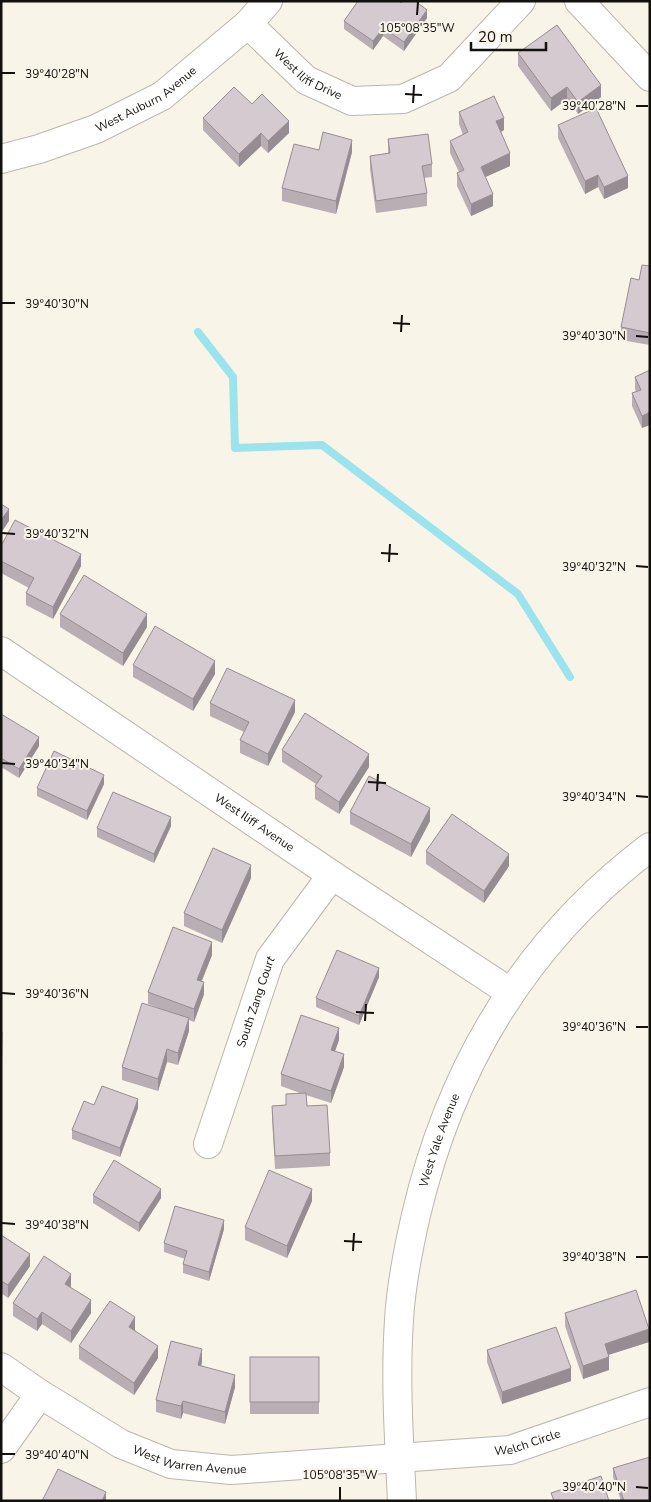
<svg xmlns="http://www.w3.org/2000/svg" width="651" height="1502" font-family="'Nunito Sans',sans-serif">
<style>
.lines{fill:none;stroke-linecap:round;stroke-linejoin:round}
.stream{stroke:#9be4ee;stroke-width:8}
.street-casing{stroke:#bbb7ac;stroke-width:30}
.secondary-casing{stroke:#bbb7ac;stroke-width:30}
.street{stroke:#fff;stroke-width:28}
.secondary{stroke:#fff;stroke-width:28}
.wall{fill:#b8aeb4}
.shaded-wall{fill:#968d92}
.building{fill:#d6cad1;stroke:#968d92}
.ticks{fill:none;stroke:#12110d;stroke-width:2}
.labels{text-anchor:middle;stroke-width:4;stroke-linejoin:round;paint-order:stroke}
.street-label{font-size:12px;fill:#12110d;stroke:#f9f4e8}
.ticks-label{font-size:12px;text-anchor:middle;fill:#12110d;stroke:#f9f4e8;stroke-width:4;stroke-linejoin:round;paint-order:stroke}
</style>
<rect width="100%" height="100%" fill="#f9f4e8"/>
<g class="lines">
<path class="stream" d="M198 332 233 377 235 448 322 445 518 594 570 677"/>
<g class="street-casing">
<g id="street">
<path d="M579 1 650 77"/>
<path id="s1" d="M248 24 306 80 352 101 403 99 449 78 521 1"/>
<path id="s2" d="M1 159 39 149 96 129 162 96 248 24 268 1"/>
<path id="s3" d="M1 651 332 875 510 992"/>
<path id="s4" d="M208 1144 270 959 332 875"/>
<path id="s5" d="M1 1367 40 1394 121 1444 171 1464 231 1470 510 1450 650 1402"/>
<path d="M1 1449 40 1394"/>
</g>
</g>
<g class="secondary-casing">
<g id="secondary">
<path id="s6" d="M402 1501C399 1440 395 1380 399 1320 401 1284 408 1250 416 1215 451 1066 527 940 650 847"/>
</g>
</g>
<use href="#street" class="street"/>
<use href="#secondary" class="secondary"/>
</g>
<g class="wall">
<path d="M401 3 427 18 404 51 383 36 373 50 344 29V21Z"/>
<path d="M518 53 601 97 578 114 567 99 551 111 518 66Z"/>
<path d="M252 104 289 133 268 153 261 146 239 167 203 130V118Z"/>
<path d="M459 112 504 130 501 132 510 166 485 177 493 206 471 216 457 186V173L459 172 450 153V141L463 135 459 124Z"/>
<path d="M558 125 628 188 604 199 598 187 585 194 558 138Z"/>
<path d="M388 139 432 164V177L424 178 427 193V206L376 213 370 169V156L388 153Z"/>
<path d="M319 150 352 152 336 214 282 201V188Z"/>
<path d="M650 266V345L621 340V327L639 280Z"/>
<path d="M650 370 642 428 632 406V393L636 392 635 389V377Z"/>
<path d="M1 546 81 566 53 619 26 605V593L29 588 1 573Z"/>
<path d="M60 614 147 627 123 666 60 627Z"/>
<path d="M133 665 215 674 193 711 133 677Z"/>
<path d="M210 703 295 712 268 766 240 753V740L244 732 210 716Z"/>
<path d="M1 714 39 746 19 778 1 767Z"/>
<path d="M282 750 369 767 339 814 315 799V786L316 784 282 762Z"/>
<path d="M104 784 87 820 37 796V788Z"/>
<path d="M350 812 430 821 411 857 350 824Z"/>
<path d="M171 826 154 863 97 837V828Z"/>
<path d="M426 851 509 866 484 903 426 864Z"/>
<path d="M251 878 222 943 184 926V913Z"/>
<path d="M212 955 202 981 204 994 194 1022 189 1020V1031L178 1065 167 1062 158 1091 122 1080V1067L159 1008 148 1004V992Z"/>
<path d="M379 977 359 1025 316 1007V998Z"/>
<path d="M339 1040 335 1051 344 1067 331 1103 306 1095 307 1106 330 1153V1166L275 1169 272 1118V1106L286 1105V1094L300 1093 281 1086V1074Z"/>
<path d="M94 1105 138 1108 120 1157 72 1139V1130Z"/>
<path d="M93 1195 161 1198 139 1232 93 1203Z"/>
<path d="M312 1201 287 1258 245 1240V1227Z"/>
<path d="M224 1229 209 1281 183 1273V1264L185 1259 164 1252V1243Z"/>
<path d="M1 1235 30 1266 8 1298 1 1293Z"/>
<path d="M71 1286V1287L91 1313 71 1343 42 1324 37 1331 13 1316V1303Z"/>
<path d="M565 1313 649 1342 608 1355 609 1370 583 1379 565 1326Z"/>
<path d="M135 1330 158 1358 134 1395 79 1359V1346Z"/>
<path d="M487 1350 571 1381 502 1404 487 1362Z"/>
<rect x="250" y="1357" width="69" height="57"/>
<path d="M202 1362 201 1366 235 1387 225 1424 183 1413 181 1419 156 1412V1400Z"/>
<path d="M613 1468 650 1501H621L613 1477Z"/>
</g>
<g class="shaded-wall">
<path d="M427 10V18L404 51V42Z"/>
<path d="M383 28V36L373 50V41Z"/>
<path d="M601 85V97L578 114V102Z"/>
<path d="M567 87V99L551 111V98Z"/>
<path d="M504 118V130L496 134V121Z"/>
<path d="M289 121V133L268 153V141Z"/>
<path d="M261 133V146L239 167V154Z"/>
<path d="M352 140V152L336 214V201Z"/>
<path d="M510 153V166L481 179V167Z"/>
<path d="M598 175V187L585 194V181Z"/>
<path d="M628 176V188L604 199V187Z"/>
<path d="M493 194V206L471 216V204Z"/>
<path d="M650 412V425L642 428V416Z"/>
<path d="M9 509V521L1 533V520Z"/>
<path d="M81 554V566L53 619V607Z"/>
<path d="M147 614V627L123 666V653Z"/>
<path d="M215 661V674L193 711V699Z"/>
<path d="M295 700V712L268 766V754Z"/>
<path d="M39 737V746L19 778V769Z"/>
<path d="M369 754V767L339 814V802Z"/>
<path d="M104 775V784L87 820V811Z"/>
<path d="M430 808V821L411 857V844Z"/>
<path d="M171 817V826L154 863V854Z"/>
<path d="M509 854V866L484 903V891Z"/>
<path d="M251 865V878L222 943V930Z"/>
<path d="M212 942V955L197 992V980Z"/>
<path d="M379 968V977L359 1025V1016Z"/>
<path d="M204 982V994L194 1022V1009Z"/>
<path d="M189 1018V1031L178 1065V1053Z"/>
<path d="M339 1028V1040L331 1062V1050Z"/>
<path d="M167 1049V1062L158 1091V1079Z"/>
<path d="M344 1054V1067L331 1103V1091Z"/>
<path d="M138 1099V1108L120 1157V1148Z"/>
<path d="M161 1189V1198L139 1232V1223Z"/>
<path d="M312 1189V1201L287 1258V1246Z"/>
<path d="M224 1220V1229L209 1281V1272Z"/>
<path d="M30 1254V1266L8 1298V1285Z"/>
<path d="M71 1274V1286L65 1296V1284Z"/>
<path d="M91 1300V1313L71 1343V1331Z"/>
<path d="M42 1312V1324L37 1331V1319Z"/>
<path d="M135 1317V1330L129 1339V1327Z"/>
<path d="M649 1329V1342L605 1356V1344Z"/>
<path d="M158 1346V1358L134 1395V1383Z"/>
<path d="M202 1349V1362L198 1378V1365Z"/>
<path d="M609 1357V1370L583 1379V1366Z"/>
<path d="M571 1368V1381L502 1404V1392Z"/>
<path d="M235 1375V1387L225 1424V1412Z"/>
<path d="M183 1401V1413L181 1419V1406Z"/>
<path d="M106 1492V1501H102Z"/>
</g>
<g class="building">
<path d="M358 1H400L401 3 402 1H415L427 10 404 42 383 28 373 41 344 21Z"/>
<path d="M557 25 601 85 578 102 567 87 551 98 518 53Z"/>
<path d="M234 87 252 104 262 94 289 121 268 141 261 133 239 154 203 118Z"/>
<path d="M494 96 504 118 496 121 510 153 481 167 493 194 471 204 457 173 464 170 450 141 468 132 459 112Z"/>
<path d="M596 108 628 176 604 187 598 175 585 181 558 125Z"/>
<path d="M323 132 352 140 336 201 282 188 294 144 319 150Z"/>
<path d="M428 134 432 164 422 166 427 193 376 201 370 156 390 153 388 139Z"/>
<path d="M642 265 650 266V333L621 327 631 278 639 280Z"/>
<path d="M650 370V412L642 416 632 393 641 390 635 377Z"/>
<path d="M1 504 9 509 1 520Z"/>
<path d="M15 520 81 554 53 607 26 593 34 578 1 561V546Z"/>
<path d="M84 575 147 614 123 653 60 614Z"/>
<path d="M155 626 215 661 193 699 133 665Z"/>
<path d="M227 668 295 700 268 754 240 740 249 722 210 703Z"/>
<path d="M305 713 369 754 339 802 315 786 322 776 282 750Z"/>
<path d="M1 714 39 737 19 769 1 758Z"/>
<path d="M54 751 104 775 87 811 37 788Z"/>
<path d="M369 776 430 808 411 844 350 812Z"/>
<path d="M113 792 171 817 154 854 97 828Z"/>
<path d="M452 814 509 854 484 891 426 851Z"/>
<path d="M213 848 251 865 222 930 184 913Z"/>
<path d="M173 927 212 942 197 980 204 982 194 1009 148 992Z"/>
<path d="M337 950 379 968 359 1016 316 998Z"/>
<path d="M142 1003 189 1018 178 1053 167 1049 158 1079 122 1067Z"/>
<path d="M301 1015 339 1028 331 1050 344 1054 331 1091 281 1074Z"/>
<path d="M1 1032H2L1 1090Z"/>
<path d="M102 1086 138 1099 120 1148 72 1130 84 1101 94 1105Z"/>
<path d="M306 1093 307 1106 327 1105 330 1153 275 1156 272 1106 286 1105V1094Z"/>
<path d="M114 1160 161 1189 139 1223 93 1195Z"/>
<path d="M269 1170 312 1189 287 1246 245 1227Z"/>
<path d="M175 1206 224 1220 209 1272 183 1264 187 1251 164 1243Z"/>
<path d="M1 1235 30 1254 8 1285 1 1281Z"/>
<path d="M44 1256 71 1274 65 1284 91 1300 71 1331 42 1312 37 1319 13 1303Z"/>
<path d="M636 1290 649 1329 605 1344 609 1357 583 1366 565 1313Z"/>
<path d="M110 1301 135 1317 129 1327 158 1346 134 1383 79 1346Z"/>
<path d="M556 1327 571 1368 502 1392 487 1350Z"/>
<path d="M171 1341 202 1349 198 1365 235 1375 225 1412 183 1401 181 1406 156 1400Z"/>
<rect x="250" y="1357" width="69" height="45"/>
<path d="M650 1457V1500L647 1501H624L613 1468Z"/>
<path d="M58 1469 106 1492 102 1501H42Z"/>
<path d="M601 1476 609 1501H554L551 1493Z"/>
</g>
<path class="ticks" d="M417 15 418 2M2 73H15M405 94 422 95M413 103 414 85M636 106H648M2 303H15M393 323 410 324M401 332 402 315M636 336 648 337M2 533 15 534M381 553 398 554M389 562 390 544M636 566 648 567M2 763 15 764M368 782 386 783M377 791 378 774M636 796 648 797M2 993 15 994M356 1012 374 1013M365 1021 366 1004M636 1027H648M2 1223 15 1224M344 1241 362 1242M353 1251 354 1233M636 1257H648M2 1454H15M636 1487 648 1488M340 1500V1487"/>
<g class="labels">
<g class="street-label">
<text dy="4" stroke="none"><textPath href="#s1" startOffset="79">West Iliff Drive</textPath></text>
<text dy="4" stroke="none"><textPath href="#s2" startOffset="158">West Auburn Avenue</textPath></text>
<text dy="4" stroke="none"><textPath href="#s3" startOffset="306">West Iliff Avenue</textPath></text>
<text dy="4" stroke="none"><textPath href="#s4" startOffset="150">South Zang Court</textPath></text>
<text dy="4" stroke="none"><textPath href="#s6" startOffset="366">West Yale Avenue</textPath></text>
<text dy="4" stroke="none"><textPath href="#s5" startOffset="555">Welch Circle</textPath></text>
<text dy="4" stroke="none"><textPath href="#s5" startOffset="214">West Warren Avenue</textPath></text>
</g>
</g>
<g class="ticks-label">
<text x="417" y="32">105°08'35"W</text>
<text x="57" y="78">39°40'28"N</text>
<text x="594" y="110">39°40'28"N</text>
<text x="57" y="308">39°40'30"N</text>
<text x="594" y="340">39°40'30"N</text>
<text x="57" y="538">39°40'32"N</text>
<text x="594" y="571">39°40'32"N</text>
<text x="57" y="768">39°40'34"N</text>
<text x="594" y="801">39°40'34"N</text>
<text x="57" y="998">39°40'36"N</text>
<text x="594" y="1031">39°40'36"N</text>
<text x="57" y="1229">39°40'38"N</text>
<text x="594" y="1261">39°40'38"N</text>
<text x="57" y="1459">39°40'40"N</text>
<text x="340" y="1479">105°08'35"W</text>
<text x="594" y="1491">39°40'40"N</text>
</g>
<rect width="651" height="1502" fill="none" stroke="#12110d" stroke-width="5"/>
<path d="M471 42v8h75v-8" fill="none" stroke="#12110d" stroke-width="2.5"/>
<text x="478" y="42" font-size="15" fill="#12110d" stroke="#f9f4e8" stroke-width="4" paint-order="stroke">20 m</text>
</svg>
